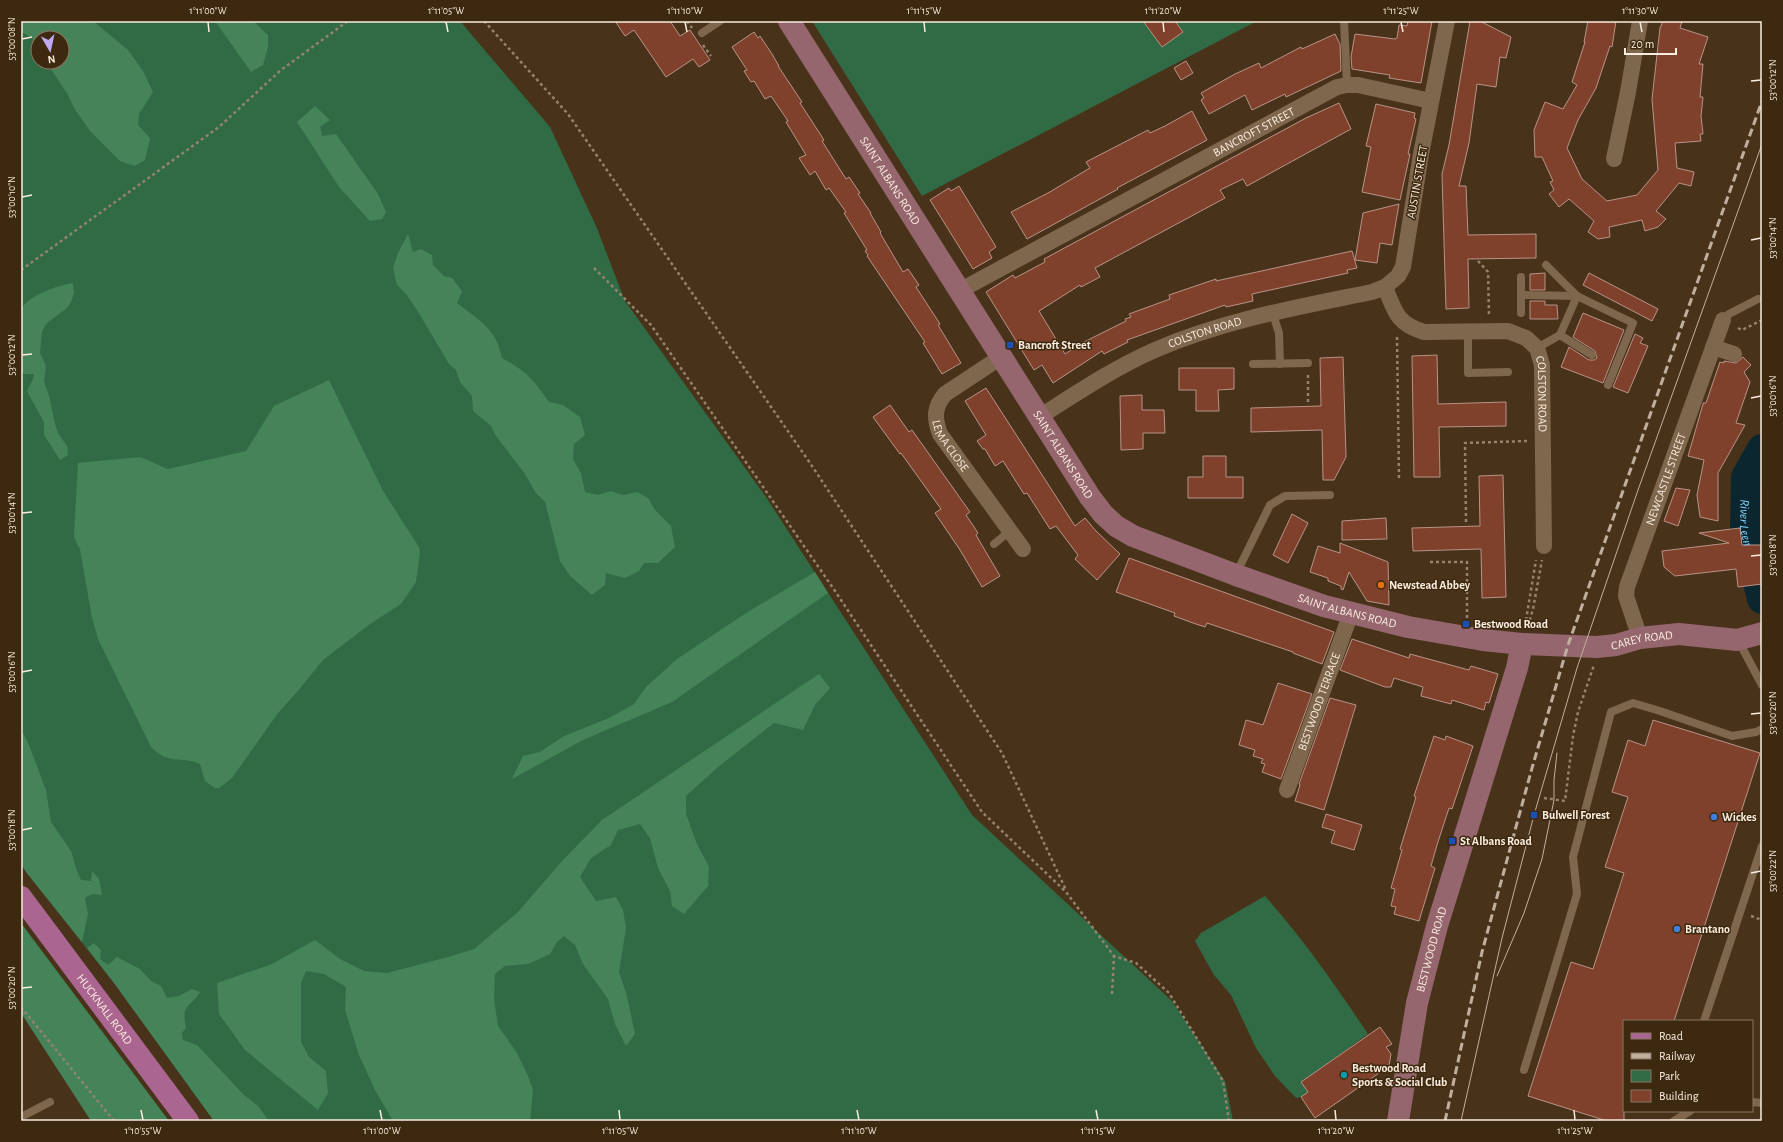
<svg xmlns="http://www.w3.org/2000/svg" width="1783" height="1142" font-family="'Alegreya Sans',sans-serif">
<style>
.green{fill:#306b45;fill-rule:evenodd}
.forest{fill:#458359}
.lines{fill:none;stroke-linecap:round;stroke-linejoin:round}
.river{stroke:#0c2630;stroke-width:30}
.building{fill:#7f412c;stroke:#b99387}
.path{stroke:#95836f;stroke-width:2.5;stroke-dasharray:3 3;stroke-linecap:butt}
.lane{stroke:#7f674d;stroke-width:8}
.street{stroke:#7f674d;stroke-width:16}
.secondary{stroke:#95666e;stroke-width:22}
.primary{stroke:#aa6590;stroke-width:22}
.tram{stroke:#c0af9e;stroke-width:1}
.rail{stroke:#c0af9e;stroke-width:3;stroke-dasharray:8 4;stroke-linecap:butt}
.ticks{fill:none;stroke:#faecde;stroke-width:1.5}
.transit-dot{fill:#1a4fb4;stroke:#3d290f;stroke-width:1.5}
.food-dot{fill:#e8710a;stroke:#3d290f;stroke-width:1.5}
.shop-dot{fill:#3f7fe0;stroke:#3d290f;stroke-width:1.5}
.culture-dot{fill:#0f9aa8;stroke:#3d290f;stroke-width:1.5}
.labels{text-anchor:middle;stroke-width:3;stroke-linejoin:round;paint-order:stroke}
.street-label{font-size:12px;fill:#faecde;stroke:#3d290f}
.poi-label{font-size:12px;font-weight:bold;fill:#faecde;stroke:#3d290f;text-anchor:start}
.water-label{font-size:13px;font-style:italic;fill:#7cd1f6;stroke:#3d290f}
.neatline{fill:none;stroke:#faecde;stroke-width:1.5}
.ticks-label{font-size:10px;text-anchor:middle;fill:#faecde}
</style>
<rect width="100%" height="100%" fill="#48331a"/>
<g class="green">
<path d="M21 21H460L550 127 596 226 625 301 766 497 972 815 1172 1001 1225 1081 1233 1121H214L114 983 26 872 21 864ZM38 38H62V62H38Z"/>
<path d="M812 21H1257L922 196Z"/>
<path d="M1265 896C1304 940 1336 986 1368 1034L1302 1082 1308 1092 1301 1097 1296 1098 1275 1076 1256 1048 1231 995 1214 975 1195 941 1201 933Z"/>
</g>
<g class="forest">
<path d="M21 21H93L128 50 143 71 153 92 139 114 138 125 150 138 145 160 135 166 120 161 90 131 74 108 67 93 46 62H62V38H38V49L33 39 21 31Z"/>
<path d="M215 21H253L268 35V47L263 65 251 72Z"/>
<path d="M315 106 330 120 320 127 322 136 336 134 378 194 386 212 382 219 370 221 339 187 297 122Z"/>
<path d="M408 234 413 252 421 249 432 255 433 265 444 276 452 278 462 291 457 303C480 321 496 328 502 358 526 371 534 380 549 402L563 405 580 417 585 435 574 444 573 459 581 473 585 492 598 495 611 491 623 495 637 492 648 498 655 510 671 526 675 547 658 563H644L639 571 625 578 606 573 605 585 592 595 570 576 560 561 545 502 535 492 525 474 496 436 491 426 473 411 472 396 460 382 456 370 449 364 420 315 407 295 397 285 393 268 398 253Z"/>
<path d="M73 283 74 293 71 302 67 308 47 323 42 331 40 353 46 366 44 381 49 396 55 424 58 433 67 446 68 455 60 460 44 435V422L27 391 33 379 34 374H24L21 371V310C26 296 59 285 73 283Z"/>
<path d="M329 380 383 491 419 547 420 552 416 582 401 604 370 624 323 660 297 692 278 713 232 778 219 788H215L205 781 200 764C180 755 170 766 151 747L98 639 92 618 80 549 77 544 74 537 78 463 140 457 168 469 246 451 274 406Z"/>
<path d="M815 572 828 593 672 702 583 740 512 779 523 756 540 752 564 736 609 718 634 704 646 687 677 659 746 613Z"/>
<path d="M819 674 830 688 815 705 803 730 774 723 718 767 686 796V814L696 842 709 867 708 886 684 914 672 906 670 891 658 868 650 838 640 824 618 830 611 845 591 858 580 877 596 901 616 897 623 910 626 928 619 972 627 996 635 1034 626 1046 615 1024 608 999 583 964 575 945 564 936 557 942 550 954 528 964 505 966 495 974 494 999 498 1026 517 1053 528 1076 533 1090 530 1121H393L375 1090 359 1055 345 1010 346 987 324 974 306 971 301 983V1042L309 1057 326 1071 328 1093 318 1110 245 1050 219 1014 217 983 272 964 315 940 340 959 364 971 387 973 448 957 474 949 517 913 563 860 602 820Z"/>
<path d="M21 729 29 745 46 790 51 822 71 851 77 871 81 880 91 881 92 871 99 879 102 895 92 894 85 898 88 914 82 942 26 872 21 864Z"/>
<path d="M21 923 169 1121H91L21 1013Z"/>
<path d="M94 943 101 950 100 959 108 965 117 957 140 969 151 981 161 986 167 998 179 996 192 989 200 992C189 1010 181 1002 186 1028L182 1033 183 1040 197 1045 244 1095 258 1106 269 1121H214L114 983 87 948Z"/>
</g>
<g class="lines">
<path class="river" id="s1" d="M1762 449 1746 477 1745 529 1762 599"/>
</g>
<g class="building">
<path d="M615 21H670L680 36 690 30 710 60 699 67 693 59 666 77 634 30 625 36Z"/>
<path d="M1143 21H1175L1183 32 1162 47Z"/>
<path d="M1408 21H1432L1421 83 1389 78 1390 75 1352 69 1351 57 1355 34 1395 39 1397 38 1399 25 1407 26Z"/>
<path d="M1470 21H1480L1511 37 1506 58 1500 57 1496 87 1477 84 1469 143 1459 186H1466L1468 235 1536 234V258L1468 259 1469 308 1446 309 1442 174 1449 145Z"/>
<path d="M1588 21H1616L1612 47 1610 46 1596 88 1578 120 1567 148 1582 179 1607 201 1637 195 1658 170 1652 99 1660 28 1663 21H1682L1680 28 1708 37 1699 64H1703L1700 97H1703L1701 116 1703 134H1700L1701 141 1675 143 1677 168 1694 172 1691 186 1679 183 1656 211 1666 219 1658 227 1645 231 1642 220 1609 227 1610 237 1598 239 1588 232 1594 221 1569 199 1559 207 1549 194 1554 190 1550 182 1553 181 1542 157H1535L1534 130 1545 102 1563 109 1577 85 1572 82 1585 42H1584Z"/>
<path d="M754 32 758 38 760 36 772 54 779 66H778L802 102 800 103 824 140 822 141 846 179 849 177 860 193 858 194 871 213H870L881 232 880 233 903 272 908 269 919 285 916 287 940 324 938 325 961 363 942 374 923 343 925 342 867 256 868 255 865 251 867 250 844 213 846 212 829 188 826 190 815 171 810 175 799 158 806 155 786 122 788 121 771 96 765 99 754 81 751 82 744 71 747 70 732 47Z"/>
<path d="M1335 34 1340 44 1341 71 1286 97 1285 94 1252 110 1245 95 1209 114 1201 100 1204 98 1201 93 1235 74 1259 63 1261 68 1301 47 1302 49Z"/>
<path d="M1186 61 1193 73 1181 80 1174 68Z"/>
<path d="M1339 103 1351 129 1247 186 1243 179 1220 190 1225 198 1095 268 1100 277 1081 287 1080 285 1039 311 1065 354 1080 344 1126 321 1125 319 1131 317 1129 314 1170 299 1169 295 1216 279V281L1352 251 1357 268 1347 270 1348 273 1252 294 1253 301 1226 307 1225 305 1127 340 1128 342 1104 354 1102 351 1053 383 1042 365 1034 370 986 292 1013 275 1015 278 1045 262 1044 259 1306 118Z"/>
<path d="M1376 104 1415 113 1414 118 1416 119 1408 154H1410L1400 200 1362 192 1371 147 1366 146Z"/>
<path d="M1192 111 1207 140 1117 188 1118 189 1027 239 1011 212 1048 193 1090 168 1086 162 1148 130 1150 133 1165 126Z"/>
<path d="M959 186 996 247 989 252 992 258 973 269 930 200 949 188 951 191Z"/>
<path d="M1399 204 1392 245 1380 243 1377 263 1355 260 1363 213Z"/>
<path d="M1545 273V290H1530V274Z"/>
<path d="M1589 273 1658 309 1652 321 1583 285Z"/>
<path d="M1530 301H1545V305H1557L1558 319H1530Z"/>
<path d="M1583 313 1624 330 1603 383 1561 367 1569 347 1589 360H1594L1597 358 1595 351 1573 337Z"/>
<path d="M1635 334 1643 338 1640 343 1648 346 1628 393 1613 387Z"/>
<path d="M1437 355 1438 404 1506 402V426L1439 427 1440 477H1414L1412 356Z"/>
<path d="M1343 357 1346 457 1334 480H1323L1322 430 1251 432V408L1321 406 1320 358Z"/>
<path d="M1743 357 1751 365 1744 372 1750 382 1736 423 1745 425 1718 473V521L1700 517 1697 495 1704 460 1688 456 1703 404V403H1706L1720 362 1724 363V361L1736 363Z"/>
<path d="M1179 368H1234V389L1218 390 1219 411H1196V390H1179Z"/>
<path d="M986 388 1075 526 1085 518 1096 531 1120 554 1097 580 1075 559 1078 555 1056 526 1050 529 1027 493 1024 494 1003 461 995 466 985 449H983L977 441 986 435 965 401Z"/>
<path d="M1142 395V410H1164L1165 433H1143V449L1121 450 1120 396Z"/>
<path d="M890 405 909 432 912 430 970 512 966 515 978 533 976 535 1000 576 982 587 960 550 935 513 941 509 901 453 900 454 873 417Z"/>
<path d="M1203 456H1226V477H1243V498H1188V477H1203Z"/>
<path d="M1503 475 1506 597 1482 598 1481 549 1413 551 1412 528 1480 526 1479 476Z"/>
<path d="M1676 488 1690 490 1678 526 1664 521Z"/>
<path d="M1292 514 1308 523 1288 563 1273 555Z"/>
<path d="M1386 518 1387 539 1342 540V521Z"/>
<path d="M1740 528 1742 545H1762V584L1738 587 1736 569 1675 576 1664 567 1662 551 1729 543 1699 533Z"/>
<path d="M1340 543 1388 562 1389 605 1367 601 1349 572 1343 590 1341 589V586L1328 581V578L1310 572 1318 546 1340 553Z"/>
<path d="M1129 558 1334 632 1322 664 1293 653V652L1207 623 1205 627 1193 623 1174 616 1175 613 1116 592Z"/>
<path d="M1352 639 1409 658 1410 654 1469 670 1471 666 1498 674 1489 703 1486 702 1484 710 1452 700 1451 704 1421 696 1423 687 1394 678 1391 687H1385L1340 670Z"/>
<path d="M1278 683 1312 694 1281 779 1262 772 1265 764 1261 763 1263 759 1253 756 1255 750 1239 745 1246 720 1263 725Z"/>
<path d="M1330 698 1356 705 1324 810 1295 801 1300 785 1299 784Z"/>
<path d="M1653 720 1760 753 1674 1021H1624V1121H1607L1528 1096 1571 962 1593 969 1624 873 1605 867 1628 797 1612 792 1628 740 1645 746Z"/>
<path d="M1434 736 1445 740 1446 736 1473 746 1452 809 1449 808 1437 845 1431 866 1435 868 1419 921 1394 914 1396 907 1391 906 1395 889 1391 888 1402 850 1400 849 1416 797 1414 796Z"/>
<path d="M1326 814 1362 825 1354 850 1331 843 1335 831 1322 827Z"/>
<path d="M1380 1027 1392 1044 1386 1047 1391 1054 1389 1066 1315 1118 1301 1097 1308 1092 1301 1082Z"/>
</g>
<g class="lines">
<g class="path">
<path d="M484 21 568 114 810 463 1002 753 1066 890"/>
<path d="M687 21 692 28"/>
<path d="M703 45 711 56"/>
<path d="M1478 261 1488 272 1489 316"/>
<path d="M594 268 651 325 833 588 982 812 1066 892 1114 956 1136 963 1169 993 1223 1081 1229 1121"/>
<path d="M21 270 219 127 281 70 348 21"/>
<path d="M1738 328 1742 330 1762 320"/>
<path d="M1397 337 1399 478"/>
<path d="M1308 375V405"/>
<path d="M1466 522 1465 443 1527 441"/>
<path d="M1430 562H1467V619"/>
<path d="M1525 626 1536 560"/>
<path d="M1528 626 1533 609 1542 560"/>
<path d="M1544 798 1565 801 1573 736 1578 712 1594 665"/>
<path d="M1751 916 1762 920"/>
<path d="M1112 994 1114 956"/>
<path d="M21 1007 114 1121"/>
</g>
<g class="lane">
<path d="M1344 21 1347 85"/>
<path d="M702 33 720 21"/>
<path d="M1546 265 1577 296 1633 323 1608 385"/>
<path d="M1521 295 1577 296"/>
<path d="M1521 313V277"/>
<path d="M1273 314 1279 333 1280 364"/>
<path d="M1723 320 1729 314 1758 299"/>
<path d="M1468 331V373L1508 372"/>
<path d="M1560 335 1577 296"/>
<path d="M1537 348 1560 335 1592 355"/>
<path d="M1253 364 1308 363"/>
<path d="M994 544 1010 531"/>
<path d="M1236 574 1270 505 1285 496 1330 495"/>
<path d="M1738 640 1762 685"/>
<path d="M1704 1021 1762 846"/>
<path d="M1524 1070 1577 894 1573 857 1611 712 1633 703 1660 711 1732 736 1756 732 1762 729"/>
<path d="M1752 1102 1762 1103"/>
<path d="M21 1117 50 1102"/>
<path d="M1674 1121 1690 1111"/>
</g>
<g class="street">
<path id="s2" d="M1447 21 1421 154 1403 267 1398 276 1385 287C1395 312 1397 324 1424 332L1508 331 1526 338 1537 348 1542 365 1544 546"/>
<path d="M1614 159 1628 92 1640 21"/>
<path id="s3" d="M959 291 1337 87 1347 85H1358L1431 101"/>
<path d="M1713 347 1734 354"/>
<path id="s4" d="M1001 357 945 394C934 407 934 418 940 434L1023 549"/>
<path id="s5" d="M1039 417C1077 393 1114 368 1155 350 1224 320 1299 307 1372 292L1385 287"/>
<path id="s6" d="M1640 638 1626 596 1627 587 1723 320"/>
<path id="s7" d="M1287 790 1351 613"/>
</g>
<g class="secondary">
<path id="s8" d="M789 21 1090 497 1103 514 1116 526 1133 536 1236 575 1324 606 1408 627 1483 640 1522 644 1597 647 1616 645 1640 638 1679 634 1737 640 1762 633"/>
<path id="s9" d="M1398 1121 1417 1003 1437 926 1517 668 1522 644"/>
</g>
<path class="primary" id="s10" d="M21 897 188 1121"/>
<g class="tram">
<path d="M1497 976 1524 913 1542 859 1554 800V780L1557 753"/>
<path d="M1461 1121 1502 938 1534 815 1577 668 1638 490 1762 144"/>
</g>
<path class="rail" d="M1445 1121 1482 952 1532 768 1568 645 1762 101"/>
</g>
<path class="ticks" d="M208 22 209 32M446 22 448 32M685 22 687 32M924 22 925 32M1163 22 1164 32M1401 22 1403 32M1640 22 1642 32M22 39 32 37M1751 81 1761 80M22 197 32 195M1751 240 1761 238M22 355 32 354M1751 398 1761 396M22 513 32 512M1751 556 1761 555M22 672 32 670M1751 714 1761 713M22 830 32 828M1751 873 1761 871M22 988 32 987M141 1110 143 1120M380 1110 382 1120M619 1110 620 1120M857 1110 859 1120M1096 1110 1098 1120M1335 1110 1336 1120M1574 1110 1575 1120"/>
<g class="transit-dot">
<rect x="1006" y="341" width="8" height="8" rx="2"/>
<rect x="1462" y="620" width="8" height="8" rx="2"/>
<rect x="1530" y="811" width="8" height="8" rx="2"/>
<rect x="1448" y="837" width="8" height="8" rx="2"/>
</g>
<circle class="food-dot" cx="1381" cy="585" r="4"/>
<g class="shop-dot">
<circle cx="1714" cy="817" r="4"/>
<circle cx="1677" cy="929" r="4"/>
</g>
<circle class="culture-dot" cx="1344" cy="1075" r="4"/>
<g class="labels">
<g class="street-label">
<text dy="4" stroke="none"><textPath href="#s3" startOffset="335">BANCROFT STREET</textPath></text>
<text dy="4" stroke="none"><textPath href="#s8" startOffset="189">SAINT ALBANS ROAD</textPath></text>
<text transform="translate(1417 182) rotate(-80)" y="4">AUSTIN STREET</text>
<text dy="4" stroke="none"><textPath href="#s5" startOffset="187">COLSTON ROAD</textPath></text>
<text dy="4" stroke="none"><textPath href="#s2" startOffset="505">COLSTON ROAD</textPath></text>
<text dy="4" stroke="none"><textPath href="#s4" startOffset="125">LEMA CLOSE</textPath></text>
<text dy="4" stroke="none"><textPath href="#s8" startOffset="513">SAINT ALBANS ROAD</textPath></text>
<text dy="4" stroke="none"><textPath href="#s6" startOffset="168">NEWCASTLE STREET</textPath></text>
<text dy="4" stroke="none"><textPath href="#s8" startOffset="849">SAINT ALBANS ROAD</textPath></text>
<text dy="4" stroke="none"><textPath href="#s8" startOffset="1148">CAREY ROAD</textPath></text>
<text dy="4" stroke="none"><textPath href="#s7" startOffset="94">BESTWOOD TERRACE</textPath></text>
<text dy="4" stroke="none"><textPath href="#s9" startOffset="175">BESTWOOD ROAD</textPath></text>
<text dy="4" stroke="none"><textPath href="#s10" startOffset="140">HUCKNALL ROAD</textPath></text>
</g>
<g class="poi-label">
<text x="1018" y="349">Bancroft Street</text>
<text x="1389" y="589">Newstead Abbey</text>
<text x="1474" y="628">Bestwood Road</text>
<text x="1542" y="819">Bulwell Forest</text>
<text x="1722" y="821">Wickes</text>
<text x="1460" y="845">St Albans Road</text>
<text x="1685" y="933">Brantano</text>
<text x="1352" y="1072">Bestwood Road<tspan x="1352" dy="14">Sports &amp; Social Club</tspan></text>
</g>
<g class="water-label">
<text dy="5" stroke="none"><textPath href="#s1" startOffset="78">River Leen</textPath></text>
</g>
</g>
<rect width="1783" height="1142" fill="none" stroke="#3d290f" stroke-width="44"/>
<rect x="1623" y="1020" width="130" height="92" fill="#3d290f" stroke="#897762"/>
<rect x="1631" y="1033" width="20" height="6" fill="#aa6590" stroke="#897762"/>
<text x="1659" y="1040" font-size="12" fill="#faecde">Road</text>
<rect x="1631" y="1053" width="20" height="6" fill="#c0af9e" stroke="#897762"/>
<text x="1659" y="1060" font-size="12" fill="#faecde">Railway</text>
<rect x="1631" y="1070" width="20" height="12" fill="#306b45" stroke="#897762"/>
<text x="1659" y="1080" font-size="12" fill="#faecde">Park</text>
<rect x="1631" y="1090" width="20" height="12" fill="#7f412c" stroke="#897762"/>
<text x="1659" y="1100" font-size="12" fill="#faecde">Building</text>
<g transform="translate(50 50) rotate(171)"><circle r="19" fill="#3d290f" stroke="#897762"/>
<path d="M0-3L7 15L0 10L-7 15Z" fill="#c1a8f3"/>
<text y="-6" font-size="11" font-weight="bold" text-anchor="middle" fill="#faecde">N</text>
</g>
<path d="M1625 48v6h51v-6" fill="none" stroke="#faecde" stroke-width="2"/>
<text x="1631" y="48" font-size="12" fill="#faecde" stroke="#3d290f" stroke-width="3" paint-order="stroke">20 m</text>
<rect x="22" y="22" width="1739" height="1098" class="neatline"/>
<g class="ticks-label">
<text x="208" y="14">1°11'00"W</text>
<text x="446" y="14">1°11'05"W</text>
<text x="685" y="14">1°11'10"W</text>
<text x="924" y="14">1°11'15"W</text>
<text x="1163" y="14">1°11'20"W</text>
<text x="1401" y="14">1°11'25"W</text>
<text x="1640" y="14">1°11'30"W</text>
<text transform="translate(11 39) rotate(-90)" y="4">53°00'08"N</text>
<text transform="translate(1772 80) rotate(-90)" y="4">53°00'12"N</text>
<text transform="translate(11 197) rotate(-90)" y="4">53°00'10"N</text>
<text transform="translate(1772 238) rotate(-90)" y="4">53°00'14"N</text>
<text transform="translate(11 355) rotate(-90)" y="4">53°00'12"N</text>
<text transform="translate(1772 396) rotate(-90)" y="4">53°00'16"N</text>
<text transform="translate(11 513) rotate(-90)" y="4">53°00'14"N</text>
<text transform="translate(1772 555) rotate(-90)" y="4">53°00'18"N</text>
<text transform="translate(11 672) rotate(-90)" y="4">53°00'16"N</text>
<text transform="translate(1772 713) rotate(-90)" y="4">53°00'20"N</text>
<text transform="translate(11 830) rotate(-90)" y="4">53°00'18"N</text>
<text transform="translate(1772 871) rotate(-90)" y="4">53°00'22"N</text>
<text transform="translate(11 988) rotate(-90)" y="4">53°00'20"N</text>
<text x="143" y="1134">1°10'55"W</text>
<text x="382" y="1134">1°11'00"W</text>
<text x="620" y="1134">1°11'05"W</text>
<text x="859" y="1134">1°11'10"W</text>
<text x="1098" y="1134">1°11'15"W</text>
<text x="1336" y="1134">1°11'20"W</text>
<text x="1575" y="1134">1°11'25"W</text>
</g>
</svg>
